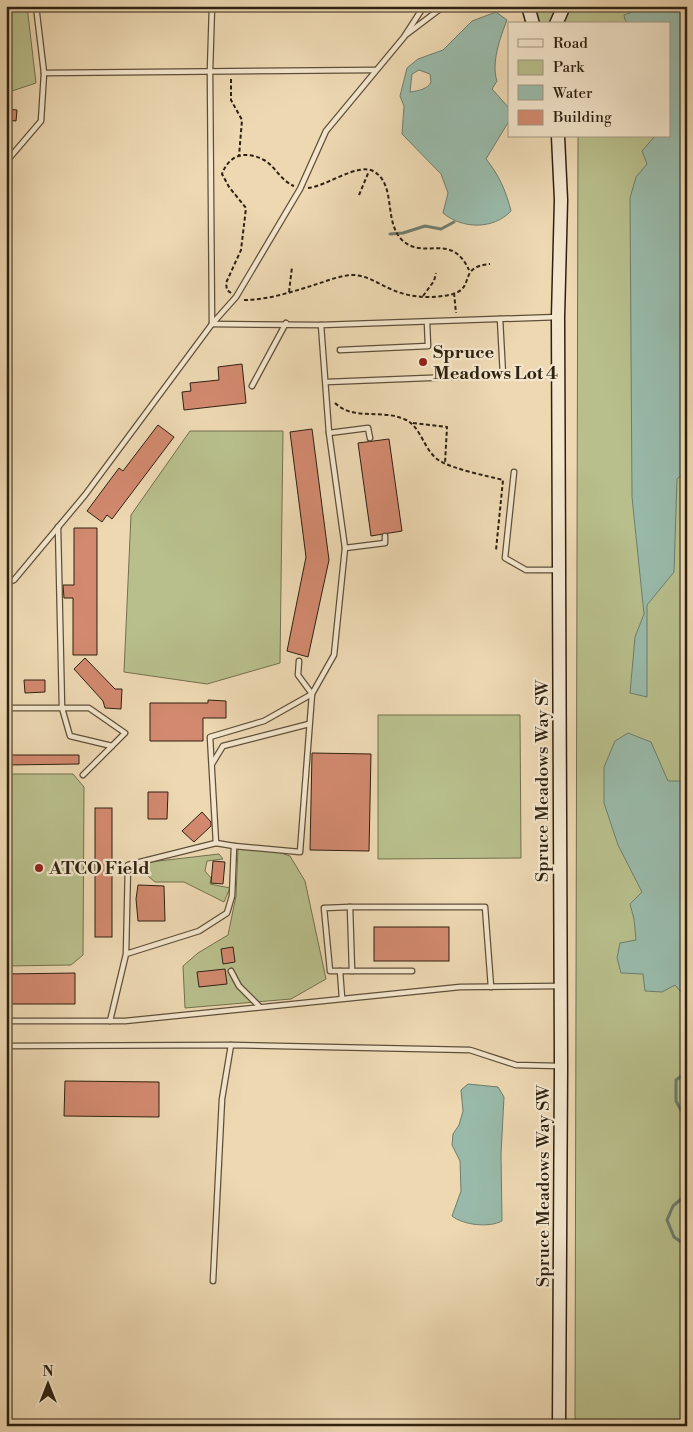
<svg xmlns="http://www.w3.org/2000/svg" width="693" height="1432" font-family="'Libre Bodoni',serif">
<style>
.green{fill:#b8bf8c;stroke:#73704e}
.water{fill:#99baaa;stroke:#6e7d6d;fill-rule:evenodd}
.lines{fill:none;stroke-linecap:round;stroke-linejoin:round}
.stream{stroke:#6e7d6d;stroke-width:3}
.building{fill:#d2896f;stroke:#2e2111}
.service-casing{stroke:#5e4f39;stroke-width:7}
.secondary-casing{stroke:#2e2111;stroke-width:15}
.path{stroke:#2e2111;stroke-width:2;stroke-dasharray:4 2.5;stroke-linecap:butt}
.service{stroke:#f3e6cd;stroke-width:4.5}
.secondary{stroke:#f3e6cd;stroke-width:12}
.poi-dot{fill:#8f2418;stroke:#f3e6cd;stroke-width:2}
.labels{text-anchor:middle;stroke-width:4.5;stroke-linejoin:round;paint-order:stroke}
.poi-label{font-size:18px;font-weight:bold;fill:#2e2111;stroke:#f3e6cd;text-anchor:start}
.street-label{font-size:18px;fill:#2e2111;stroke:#f3e6cd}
</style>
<rect width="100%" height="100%" fill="#edd8b2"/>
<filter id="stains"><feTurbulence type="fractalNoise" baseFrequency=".004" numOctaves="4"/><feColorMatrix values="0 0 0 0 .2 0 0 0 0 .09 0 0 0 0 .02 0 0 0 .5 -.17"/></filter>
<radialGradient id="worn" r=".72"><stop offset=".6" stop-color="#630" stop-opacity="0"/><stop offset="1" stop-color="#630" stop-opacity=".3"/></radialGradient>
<g class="green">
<path d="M6 6H27L36 83 6 93Z"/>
<path d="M524 6H687V1426H575L578 136H669V24H525Z"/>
<path d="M190 431H283L280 663 207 684 124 672 131 515Z"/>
<path d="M378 715H520L521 858 378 859Z"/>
<path d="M6 774H73L84 787 83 955 71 965 6 966Z"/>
<path d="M263 847 290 856 305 881 326 979 291 999 185 1008 183 966 198 953 228 935 236 896 238 849Z"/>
<path d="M219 854 223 859 207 861 205 871 211 878 210 884 230 888 224 902 184 882H155L141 870 150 862Z"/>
</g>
<g class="water">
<path d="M638 6H687V302L681 316 687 317V470L677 479 674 572 647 605V697L630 693 635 637 644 614 632 497 630 198 636 177 647 164 642 151 655 136H669V24H629L625 20 624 15 635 11Z"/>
<path d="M496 12 507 20C500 38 491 63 497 81L492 89 509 108V121L486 159C499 175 506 191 511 211 493 230 462 229 443 213L448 193 441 174 402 134 404 106 400 96 407 68 418 59 443 50 472 21ZM419 70 430 74 431 82C428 89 418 91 410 92L412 74Z"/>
<path d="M628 733 651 742 668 781H687V999L675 985 662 992 645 991 643 974 621 973 617 958 620 943 636 940 634 919 630 904 642 892 618 845 604 803V767L615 741Z"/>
<path d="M468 1084 498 1087 504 1097 501 1154 502 1221C489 1228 463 1225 452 1216L461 1191 460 1161 452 1145 453 1134 459 1125 463 1111 461 1090Z"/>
</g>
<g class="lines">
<g class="stream">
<path d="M390 234 403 233 425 226 441 229 454 222"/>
<path d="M687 1072 676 1080V1101L687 1121"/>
<path d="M687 1194 673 1206 667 1220 674 1237 687 1246"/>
</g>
</g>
<g class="building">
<path d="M6 109 17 110 16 121 6 120Z"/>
<path d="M242 364 246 403 184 410 182 392 191 391 190 383 219 380 218 367Z"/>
<path d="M158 425 174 437 112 519 107 515 102 522 87 511 119 468 123 471Z"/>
<path d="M312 429 329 560 308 657 287 651 306 557 290 432Z"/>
<path d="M389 439 402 531 371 536 358 443Z"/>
<path d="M74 528H97V655H73V598H64L63 585H74Z"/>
<path d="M85 658 115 689H122L121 709 105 708 103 701 74 669Z"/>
<path d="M24 680H45V692L25 693Z"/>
<path d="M208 700 226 701V718H203V741H150V703H208Z"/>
<path d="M312 753 371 754 369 851 310 850Z"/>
<path d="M6 755H79V764L6 765Z"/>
<path d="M148 792H168L167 819H148Z"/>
<rect x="95" y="808" width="17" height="129"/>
<path d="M202 812 211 822V826L194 842 182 831Z"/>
<path d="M213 861 225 862 223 884 211 883Z"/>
<path d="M138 885 164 886 165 921H138L136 899Z"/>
<rect x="374" y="927" width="75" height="34"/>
<path d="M233 947 235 962 223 964 221 949Z"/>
<path d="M225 969 227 984 199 987 197 972Z"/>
<path d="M75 973V1004H6V974Z"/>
<path d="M65 1081 159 1082V1117L64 1116Z"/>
</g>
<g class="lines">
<g class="service-casing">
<g id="service">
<path d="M407 34 444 6"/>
<path d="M44 73 375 70"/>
<path d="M6 162 41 121 44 73 36 6"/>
<path d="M212 324 321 325 558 317"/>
<path d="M212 324 210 71 212 6"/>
<path d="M340 350 428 346 427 322"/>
<path d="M327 382 503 375 500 319"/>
<path d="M252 386 286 323"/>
<path d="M329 433 368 428 370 438"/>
<path d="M514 472 505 558 526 570H557"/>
<path d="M58 527 62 708 70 736 112 746"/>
<path d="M345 548 385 543V536"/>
<path d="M6 583 14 580 85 495 212 324 236 297 300 189 326 131 404 37 424 6"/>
<path d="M6 708H89L125 733 83 775"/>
<path d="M212 764 223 746 309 724"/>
<path d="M216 843 210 737 264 721 312 694 334 655 345 548 329 433 321 325"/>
<path d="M234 846 300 852 312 694 298 675 299 661"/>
<path d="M350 907 324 908 330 971H412"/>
<path d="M231 971 239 986 259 1006"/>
<path d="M340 971 342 998"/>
<path d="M352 971 350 907H485L491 987"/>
<path d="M6 1021H125L460 987 559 986"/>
<path d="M110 1021 126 954 128 865 216 843 234 846 232 896 227 913 199 931 126 954"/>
<path d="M6 1046 231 1045 470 1050 516 1065 559 1066"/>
<path d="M213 1281 222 1099 231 1045"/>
</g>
</g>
<g class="secondary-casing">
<g id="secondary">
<path d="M528 6 533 24"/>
<path d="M556 24 564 6"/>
<path d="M558 136 561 200 558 317 561 1066 559 1426"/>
</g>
</g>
<g class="path">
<path d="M231 79V100L242 120 239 156"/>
<path d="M308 188C327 186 357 163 373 171 397 184 383 221 402 240 424 261 451 231 469 270"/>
<path d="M359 195 369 171"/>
<path d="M289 292 292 267"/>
<path d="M231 293 227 290 226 283 241 250 246 208 229 187 222 174C229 155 245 150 264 160 275 166 281 181 294 186"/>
<path d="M454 293 456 313"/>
<path d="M423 296 434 281 436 273"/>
<path d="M244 300C267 300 292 292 314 285 327 281 341 275 354 275 369 276 380 285 393 290 411 298 434 299 453 294 476 287 457 267 490 264"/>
<path d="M335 403C354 421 381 409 404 419 422 426 423 451 440 461 453 469 487 476 503 480L496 550"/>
<path d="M413 423 447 427 445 463"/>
</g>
<use href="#service" class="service"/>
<use href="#secondary" class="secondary"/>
</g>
<g class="poi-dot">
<circle cx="423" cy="362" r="5"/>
<circle cx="39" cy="868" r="5"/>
</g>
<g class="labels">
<g class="poi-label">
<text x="433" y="358">Spruce<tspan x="433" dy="21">Meadows Lot 4</tspan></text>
<text x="49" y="874">ATCO Field</text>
</g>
<g class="street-label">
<text transform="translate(542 781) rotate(-90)" y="6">Spruce Meadows Way SW</text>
<text transform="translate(543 1186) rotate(-90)" y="6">Spruce Meadows Way SW</text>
</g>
</g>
<rect width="693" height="1432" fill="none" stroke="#edd8b2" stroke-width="25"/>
<rect x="8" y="8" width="678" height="1417" fill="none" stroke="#2e2111" stroke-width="2.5"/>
<rect x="12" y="12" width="668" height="1407" fill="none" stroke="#2e2111"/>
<rect x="508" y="22" width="162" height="115" fill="#f3e6cd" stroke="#a49782"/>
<rect x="518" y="39" width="25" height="8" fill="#f3e6cd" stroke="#a49782"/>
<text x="553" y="48" font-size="15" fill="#2e2111">Road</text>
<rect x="518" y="60" width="25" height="15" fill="#b8bf8c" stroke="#a49782"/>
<text x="553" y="72" font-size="15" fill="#2e2111">Park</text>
<rect x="518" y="85" width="25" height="15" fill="#99baaa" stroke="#a49782"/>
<text x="553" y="98" font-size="15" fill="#2e2111">Water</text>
<rect x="518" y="110" width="25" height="15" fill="#d2896f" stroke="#a49782"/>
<text x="553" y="122" font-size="15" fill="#2e2111">Building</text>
<g transform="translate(48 1384)" stroke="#f3e6cd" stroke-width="4" paint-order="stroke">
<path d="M0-4L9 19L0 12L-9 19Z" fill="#2e2111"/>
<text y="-8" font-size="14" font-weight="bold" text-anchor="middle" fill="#2e2111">N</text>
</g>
<rect width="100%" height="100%" filter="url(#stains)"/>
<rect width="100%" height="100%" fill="url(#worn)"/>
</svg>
